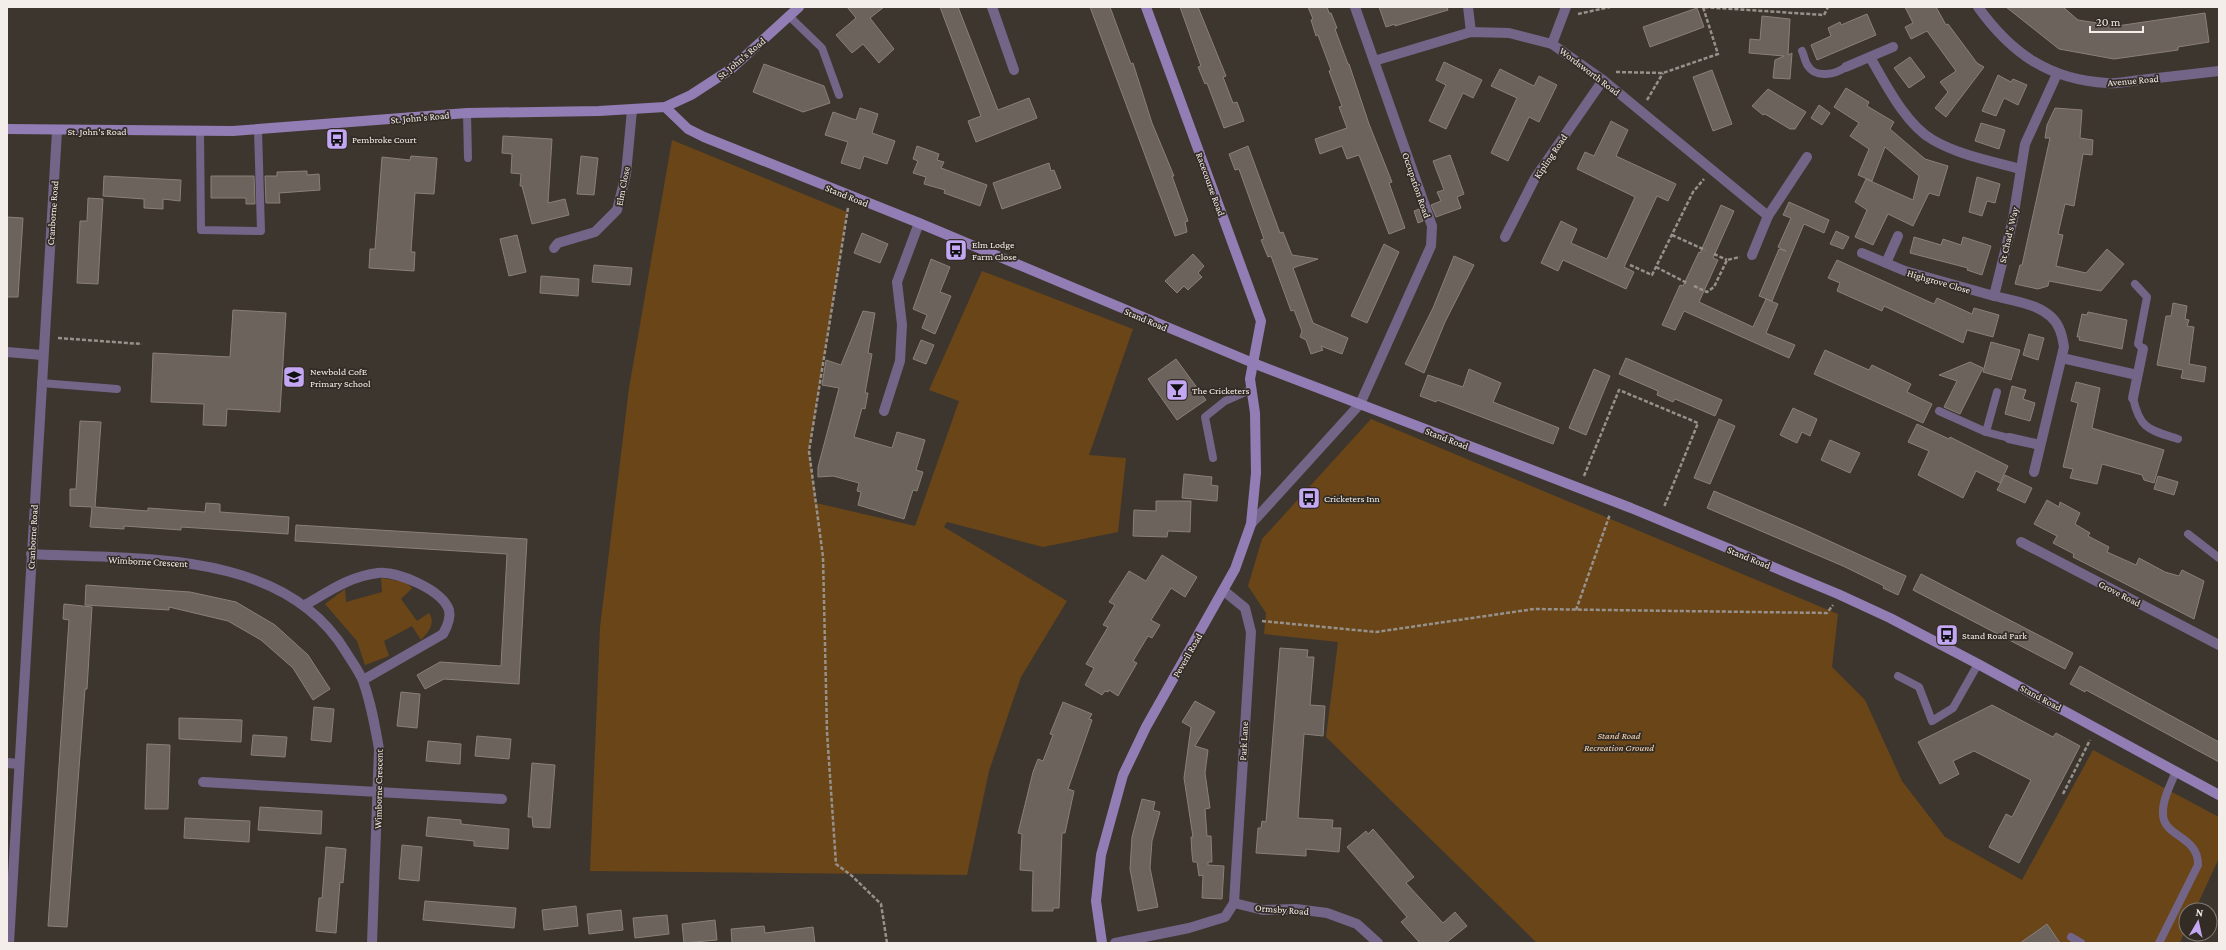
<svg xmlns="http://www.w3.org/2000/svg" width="2226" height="950" font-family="'Crimson Pro',serif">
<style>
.green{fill:#6a4518}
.building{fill:#6c645c;stroke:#898078}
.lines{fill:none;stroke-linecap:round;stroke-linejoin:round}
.path{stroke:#97918b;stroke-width:2.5;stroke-dasharray:4 2;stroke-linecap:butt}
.lane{stroke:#726588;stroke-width:8}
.street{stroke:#726588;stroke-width:10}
.secondary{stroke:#927eb5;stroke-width:10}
.labels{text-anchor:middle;stroke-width:3.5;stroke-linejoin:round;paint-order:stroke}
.street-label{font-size:10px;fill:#f3eeea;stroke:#332c25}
.poi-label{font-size:10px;fill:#f3eeea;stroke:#332c25;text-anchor:start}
.park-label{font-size:10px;font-style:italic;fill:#fddab6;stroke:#332c25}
</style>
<rect width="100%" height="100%" fill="#3d362e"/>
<g class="green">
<path d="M672 140 847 212 809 451 816 503 915 526 959 401 929 390 982 271 1133 329 1089 455 1126 458 1118 532 1043 547 947 522 944 527 1067 601 1021 677 989 771 967 875 590 871 600 627 629 388Z"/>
<path d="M1371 419 1838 614 1832 667 1865 700 1902 781 1945 837 2022 880 2093 750 2219 817V858L2195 910H2186V928L2180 943H1537L1326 737 1338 642 1264 634 1266 613 1248 586 1262 539Z"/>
<path d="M381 578 405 582 412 588 401 599 417 621 429 613C436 624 428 632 421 640L412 626 384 641 389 656 365 665 357 641 325 604 345 589 346 602 382 592Z"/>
</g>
<g class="building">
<path d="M847 7H884L870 18 894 49 879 63 863 44 852 53 836 35 856 18Z"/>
<path d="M940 7H958L998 110 1029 98 1037 118 976 142 968 121 981 116Z"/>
<path d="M1090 7H1110L1131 64 1133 63 1152 123 1174 176H1172L1188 221 1185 222 1187 232 1175 236Z"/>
<path d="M1180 7H1198L1226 76 1223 77 1233 103 1237 102 1244 121 1224 128 1207 83 1205 84 1198 67 1201 66Z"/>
<path d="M1308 7H1327L1329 13H1331L1337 28 1335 29 1348 64H1349L1369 124 1392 182 1389 183 1405 228 1389 234 1359 155 1347 159 1342 146 1320 154 1315 139 1347 128 1339 107 1342 106 1329 71 1331 70 1318 35 1316 36 1311 20 1313 19Z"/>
<path d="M1379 7H1447L1448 10 1395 26V24L1386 27Z"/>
<path d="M1905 7H1936L1946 25 1948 24 1977 63 1984 67 1946 117 1935 108 1948 92 1940 82 1956 71 1927 31 1911 39 1905 27 1913 23Z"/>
<path d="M2006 7H2063L2078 20 2117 26 2205 13 2209 42 2178 47V50L2114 59 2059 49Z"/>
<path d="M1697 8 1704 27 1650 47 1643 27Z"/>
<path d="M1867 14 1876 35 1817 60 1811 45 1831 36 1828 28 1840 22 1841 25Z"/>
<path d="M1762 16 1790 19 1788 55 1792 53 1790 79 1773 78 1775 60 1784 56 1749 53 1750 39 1760 40Z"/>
<path d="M1910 57 1925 77 1909 88 1894 68Z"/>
<path d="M1444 62 1482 80 1473 98 1463 93 1446 129 1429 121 1446 85 1436 80Z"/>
<path d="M764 64 824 86 830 103 803 112 753 92Z"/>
<path d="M1500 69 1534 86 1539 76 1557 85 1539 122 1529 117 1508 161 1491 153 1517 98 1491 86Z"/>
<path d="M1712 70 1732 124 1713 131 1693 77Z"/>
<path d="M1998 75 2011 82 2013 79 2027 85 2018 105 2004 98 1996 116 1982 111Z"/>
<path d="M1846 88 1869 102 1867 106 1894 122 1890 129 1925 159 1948 166 1939 196 1929 193 1913 226 1888 214 1873 245 1855 237 1867 210 1855 202 1866 179 1913 200 1919 176 1885 147 1872 181 1858 175 1869 149 1850 136 1859 123 1834 107Z"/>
<path d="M1768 89 1806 112 1795 129H1790L1765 114 1763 115 1752 106Z"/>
<path d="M1819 105 1830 113 1822 125 1811 118Z"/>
<path d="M860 108 878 114 872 133 895 141 887 164 864 156 860 169 841 163 848 142 825 135 833 112 856 120Z"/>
<path d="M2055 108 2082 110 2080 138 2093 140 2092 155 2083 154 2074 206 2065 204 2058 234 2063 235 2056 266 2086 273 2107 249 2124 264 2101 291 2049 281 2048 286 2038 289 2015 284 2020 265H2022L2050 138H2045L2047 125Z"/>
<path d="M1611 121 1628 130 1616 156 1676 184 1668 201 1657 196 1624 267 1634 272 1626 289 1563 260 1558 271 1541 263 1561 221 1577 229 1571 243 1607 259 1635 197 1577 169 1585 152 1594 156Z"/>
<path d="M1981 123 2005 130 1999 149 1975 141Z"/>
<path d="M503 136 552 139 548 203 565 199 569 215 532 224 522 186H520L521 174 511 173 512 154 502 153Z"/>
<path d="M917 146 939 154 937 160 944 162 941 168 987 185 980 206 944 193 945 190 924 184 926 177 913 173 918 161 913 159Z"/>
<path d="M1248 146 1280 233 1283 232 1292 255 1318 259 1293 268 1313 323 1348 338 1342 354 1321 346 1323 350 1311 354 1306 340 1300 337 1302 331 1294 310 1291 311 1271 256 1268 257 1261 240 1264 239 1239 169 1235 170 1229 154Z"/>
<path d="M1450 155 1464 194 1457 197 1461 208 1436 217 1431 205 1441 201 1437 192 1444 190 1433 161Z"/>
<path d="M411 156 437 158 434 194 415 193 411 252H415L414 271 369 268 370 249H375L382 157 410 160Z"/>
<path d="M581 156 598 158 594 195 577 194Z"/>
<path d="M1049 163 1051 171 1054 170 1061 188 1002 209 993 183Z"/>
<path d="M307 171V175L319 174 320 190 279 193 280 203H266L265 176H277V172Z"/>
<path d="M104 176 181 180 180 201 163 199V209L144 208V199L103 196Z"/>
<path d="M211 176H254L255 204H246V198H211Z"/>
<path d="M1977 177 2000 184 1995 203 1987 201 1982 216 1969 212Z"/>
<path d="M88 198 103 199 98 284 77 283 80 221H87Z"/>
<path d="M1789 202 1829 220 1824 233 1804 224 1772 301 1759 296 1779 249 1786 251 1778 247 1791 218 1783 215Z"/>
<path d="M1721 205 1734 211 1713 258 1718 260 1699 302 1753 327 1766 299 1778 304 1766 333 1795 345 1789 358 1684 311 1675 330 1662 325 1680 285 1683 286 1699 252 1700 253Z"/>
<path d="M1419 209 1423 221 1418 223 1414 211Z"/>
<path d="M7 217 23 218 18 297H7Z"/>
<path d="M1836 231 1849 237 1843 249 1830 244Z"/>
<path d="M862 233 888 244 880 263 854 253Z"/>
<path d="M517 235 526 272 509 276 500 239Z"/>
<path d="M1914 237 1941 245 1943 239 1961 245 1963 237 1991 246 1982 275 1967 270 1968 268 1910 253Z"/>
<path d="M1384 244 1399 252 1367 323 1351 316Z"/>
<path d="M1193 254 1204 266 1198 273 1202 277 1188 290 1184 286 1177 293 1165 281Z"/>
<path d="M1454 256 1474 265 1445 322 1424 373 1405 364 1433 308Z"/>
<path d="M931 259 950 267 940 292 951 296 935 334 922 328 927 315 913 309Z"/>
<path d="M1837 260 1934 304 1937 298 1972 314 1974 308 1999 315 1993 337 1967 330 1963 343 1884 306 1882 311 1837 291 1840 283 1828 278Z"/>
<path d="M594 265 632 268 630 285 592 282Z"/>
<path d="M541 276 579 279 578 296 540 293Z"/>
<path d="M2173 303 2187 306 2185 319 2189 320 2187 326 2194 327 2189 364 2206 367 2204 382 2181 378 2183 370 2157 365 2166 316H2171Z"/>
<path d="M233 310 286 313 280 412 227 409 226 426 203 425 204 404 151 402 153 353 230 357Z"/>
<path d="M863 311 875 313 868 353 872 354 865 393H868L865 409 862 408 854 437 892 448 897 432 925 440 916 470 923 472 917 491 913 490 904 519 858 505 861 492 857 491 859 483 833 476 818 477V467L839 388 822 385 826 360 841 365Z"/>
<path d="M2088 312 2127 320 2122 349 2079 340 2080 337H2077L2082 314 2087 315Z"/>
<path d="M2029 334 2044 338 2038 360 2023 355Z"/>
<path d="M921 340 934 345 926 364 913 359Z"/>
<path d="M1991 342 2020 350 2011 380 1983 372Z"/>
<path d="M1825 350 1869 370 1872 365 1911 384 1907 392 1932 404 1923 423 1814 374Z"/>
<path d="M1626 358 1722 400 1715 416 1675 399 1673 402 1657 395 1658 391 1619 374Z"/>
<path d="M1176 359 1206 400 1177 420 1148 379Z"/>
<path d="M1970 362 1983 368 1960 414 1944 407 1957 381 1939 375Z"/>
<path d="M1469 369 1501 383 1493 402 1559 428 1553 444 1437 400 1436 402 1420 396 1428 375 1463 387Z"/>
<path d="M1594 369 1610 376 1586 435 1569 428Z"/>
<path d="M2076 382 2100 388 2092 428 2164 450 2154 483 2144 480 2142 475 2102 464 2097 484 2070 478 2073 469 2063 467 2078 403 2071 401Z"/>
<path d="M2012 386 2026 390 2023 399 2035 403 2030 421 2005 414Z"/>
<path d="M1793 408 1817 419 1810 436 1802 432 1797 443 1780 435Z"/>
<path d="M1719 419 1735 426 1710 484 1694 478Z"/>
<path d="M80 421 101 422 95 507 148 511V508L205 512 206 503 220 504V512L289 517 288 534 181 527V530L124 526V529L90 527 92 507 70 506V489H76Z"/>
<path d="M1917 424 1949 439 1950 437 2008 466 2000 483 1976 471 1963 498 1918 475 1929 451 1908 442Z"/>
<path d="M1830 440 1860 453 1850 473 1821 460Z"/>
<path d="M1184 474 1212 477 1211 485 1218 486 1217 501 1182 498Z"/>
<path d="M2005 475 2032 488 2025 503 1997 490Z"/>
<path d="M2158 476 2178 482 2174 495 2154 489Z"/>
<path d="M1714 491 1803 529 1906 576 1898 595 1883 588 1884 586 1843 566 1707 508Z"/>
<path d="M2047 500 2059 507 2060 502 2080 513 2075 524 2090 533 2088 536 2109 547 2107 552 2136 565 2139 558 2165 572 2179 576 2182 570 2204 581 2194 619 2073 557 2074 554 2053 543 2057 536 2034 524Z"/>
<path d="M1156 501H1191L1190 532 1168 531 1167 537 1133 536 1134 510 1156 511Z"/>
<path d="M296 525 527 539 519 684 444 679 425 689 417 675 440 662 501 666 507 554 295 541Z"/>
<path d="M1162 555 1197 577 1185 597 1171 588 1151 620 1160 625 1152 638 1148 636 1133 661 1137 663 1118 696 1109 690 1108 692 1105 691 1102 695 1085 685 1094 668 1086 664 1108 627 1103 625 1115 605 1109 602 1129 571 1146 581Z"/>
<path d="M1921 574 2073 653 2065 669 1913 590Z"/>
<path d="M86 585 190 592 236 602 275 625 308 655 330 689 313 700 293 668 261 640 228 621 169 607V610L85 605Z"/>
<path d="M64 604 92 607 87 689H85L67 927 48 926 69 620 63 619Z"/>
<path d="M1280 648 1308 650 1307 657H1314L1310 705 1325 706 1323 736 1304 734 1298 818 1333 820 1332 828H1341L1339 852 1306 849V856L1256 853 1258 828H1261L1262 821 1266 822Z"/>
<path d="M2080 666 2219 742V762L2086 690 2085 692 2070 684Z"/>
<path d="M401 692 420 694 417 728 397 726Z"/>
<path d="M1195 701 1215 712 1195 746 1208 750 1205 773 1210 808 1205 809 1207 836H1211L1212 862H1208V865L1224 866 1222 899 1202 898 1203 875 1199 876 1197 862H1193L1192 854 1191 837H1193L1184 778 1191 727 1182 722Z"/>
<path d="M1063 702 1092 714 1089 719 1092 720 1068 789 1074 791 1065 833H1062L1059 908H1053V911H1032L1033 871 1020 870 1022 834 1018 833 1033 772 1038 759 1043 761 1053 735 1050 734Z"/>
<path d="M1992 705 2053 737 2056 733 2080 746 2019 863 1989 847 2006 814 2012 817 2031 780 1974 751 1953 761 1959 774 1940 784 1918 742Z"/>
<path d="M314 707 334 709 331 742 311 740Z"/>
<path d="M179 718 242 720 241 742 179 739Z"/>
<path d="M253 735 287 737 285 757 251 755Z"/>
<path d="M477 736 511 739 509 759 475 756Z"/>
<path d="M428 741 461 744 460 764 426 761Z"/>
<path d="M147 744 170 745 168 809H145Z"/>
<path d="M532 763 555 765 550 828 533 827 532 817H528Z"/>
<path d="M1142 799 1155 802 1153 810 1160 812 1152 841 1150 868 1158 907 1138 911 1130 869 1132 837Z"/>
<path d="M260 807 322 811 321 834 258 830Z"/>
<path d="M428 817 461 820V824L509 829 508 849 474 846V841L426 836Z"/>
<path d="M185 818 250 821 249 842 184 838Z"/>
<path d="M1373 829 1414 877 1406 883 1443 923 1455 912 1467 926 1446 943H1420L1401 922 1407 917 1347 847 1366 831 1368 834Z"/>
<path d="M402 845 422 847 419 881 399 879Z"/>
<path d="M326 847 346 849 343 883 340 882 336 933 316 931 319 898H322Z"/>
<path d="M425 901 516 908 514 928 423 920Z"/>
<path d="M576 906 578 926 544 930 542 910Z"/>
<path d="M621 910 623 930 589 934 587 914Z"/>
<path d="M667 915 669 934 635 938 633 918Z"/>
<path d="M715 920 717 940 684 943 682 924Z"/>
<path d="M2047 924 2060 943H2020Z"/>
<path d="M764 926 765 933 813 927 815 943H732L731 929Z"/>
</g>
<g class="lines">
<g class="path">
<path d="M1578 14 1610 7"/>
<path d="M1616 72 1663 73 1718 54 1703 7 1824 15 1828 7"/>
<path d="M1647 100 1663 73"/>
<path d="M848 208 809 451 823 557 827 732 836 864 852 876 881 904 887 943"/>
<path d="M1672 235 1705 250"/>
<path d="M1714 254 1727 260"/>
<path d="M1630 265 1652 275 1693 192 1704 179"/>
<path d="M1656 267 1687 283"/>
<path d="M1694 286 1707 292 1714 287 1727 260 1740 257"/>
<path d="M58 338 142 344"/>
<path d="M1584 476 1619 390 1698 423 1664 507"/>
<path d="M1576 610 1610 514"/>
<path d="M1262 621 1376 632 1534 609 1827 613 1833 605"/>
<path d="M2063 794 2090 740"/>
</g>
<g class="lane">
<path d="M789 16 822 48 839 95"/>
<path d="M1802 51C1804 55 1805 62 1808 66 1816 79 1836 74 1846 67"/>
<path d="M467 113 468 158"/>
<path d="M200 131 201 230 261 231 258 130"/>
<path d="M2135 284 2147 297 2138 344 2143 349"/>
<path d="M41 383 117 389"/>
<path d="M2133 398C2140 430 2150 430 2178 439"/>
<path d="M1939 411 1986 432 2009 438"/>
<path d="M1986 432 1997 392"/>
<path d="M1213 458 1205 417 1225 401 1252 389"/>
<path d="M2188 534 2219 558"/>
<path d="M1898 676 1919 687 1932 721 1953 708 1978 664"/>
<path d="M2071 937 2081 943"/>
<path d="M2159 943 2198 865C2199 836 2163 837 2163 814 2162 800 2171 784 2176 771"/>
</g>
<g class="street">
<path d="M992 7 1014 70"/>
<path d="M1468 7 1471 32"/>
<path d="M1978 7C2011 53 2049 80 2107 83 2117 84 2129 81 2140 80 2166 77 2193 74 2219 71"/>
<path d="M1552 44 1566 7"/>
<path d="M1870 57C1885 83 1906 125 1933 140 1959 155 1991 161 2020 169"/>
<path d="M1374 61 1471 32 1509 33 1552 44 1603 80 1768 216 1752 255"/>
<path d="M1846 67 1893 47"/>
<path d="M1768 216 1807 157"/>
<path d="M1505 237 1535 178 1603 80"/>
<path d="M554 248 558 243 595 232 617 210 626 174 632 110"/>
<path d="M1862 253 1905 271 1994 296"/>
<path d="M1886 263 1898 236"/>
<path d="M7 352 42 355"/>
<path d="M2062 358 2137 375"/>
<path d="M2133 398 2143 349"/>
<path d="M884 411 900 361 902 325 897 282 919 223"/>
<path d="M2009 438 2040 445"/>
<path d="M2034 472 2064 347C2063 341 2062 334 2059 328 2049 305 2015 301 1994 296L2013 219 2025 144 2057 74"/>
<path d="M1251 524 1360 404 1431 246 1432 226 1355 7"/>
<path d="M2021 542 2219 645"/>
<path d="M31 554C137 560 283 548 346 652 352 662 359 671 363 681 371 703 375 726 379 749L372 943"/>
<path d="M1224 591 1245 608 1251 632 1234 903"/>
<path d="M305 605C328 592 350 576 378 573 398 571 442 590 449 610 451 618 447 627 443 634L363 680"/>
<path d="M7 763 19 764"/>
<path d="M203 782 502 799"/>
<path d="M9 943 57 131"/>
<path d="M1115 943 1189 928 1225 917 1234 903 1263 910 1296 909 1327 913 1357 924 1378 943"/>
</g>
<g class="secondary">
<path d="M665 107 688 129 704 137 919 223 1253 363 1631 508 1838 594 1890 618 1978 664 2219 795"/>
<path d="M7 129 233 131 467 113 599 111 665 107 691 95 731 69 799 7"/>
<path d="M1102 943 1096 901 1101 855 1123 775 1146 727 1235 569 1251 524 1256 473 1255 413 1250 379 1261 321 1146 7"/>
</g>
</g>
<defs>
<g id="bus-square" transform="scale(1.15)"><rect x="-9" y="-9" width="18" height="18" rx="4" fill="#c3a7f2" stroke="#332c25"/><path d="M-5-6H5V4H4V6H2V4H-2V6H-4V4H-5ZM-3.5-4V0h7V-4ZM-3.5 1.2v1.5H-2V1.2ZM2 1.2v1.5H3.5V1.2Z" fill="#111"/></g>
<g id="school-square" transform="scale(1.15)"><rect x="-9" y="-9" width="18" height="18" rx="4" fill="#c3a7f2" stroke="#332c25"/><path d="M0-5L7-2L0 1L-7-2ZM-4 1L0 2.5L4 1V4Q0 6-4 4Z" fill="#111"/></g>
<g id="bar-square" transform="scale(1.15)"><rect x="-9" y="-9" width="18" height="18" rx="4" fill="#c3a7f2" stroke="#332c25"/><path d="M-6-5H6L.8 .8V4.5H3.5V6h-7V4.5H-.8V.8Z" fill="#111"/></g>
</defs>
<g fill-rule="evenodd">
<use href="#bus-square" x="337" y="139"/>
<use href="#bus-square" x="956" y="250"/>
<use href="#school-square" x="294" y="377"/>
<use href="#bar-square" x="1177" y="390"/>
<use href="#bus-square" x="1309" y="498"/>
<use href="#bus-square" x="1947" y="635"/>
</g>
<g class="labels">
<g class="street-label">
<text transform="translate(741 58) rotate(-40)" y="4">St. John's Road</text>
<text transform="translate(1590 71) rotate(37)" y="4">Wordsworth Road</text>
<text transform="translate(2133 80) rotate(-5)" y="4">Avenue Road</text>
<text transform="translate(420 117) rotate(-5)" y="4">St. John's Road</text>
<text x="97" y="135">St. John's Road</text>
<text transform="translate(1550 156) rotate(-56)" y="4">Kipling Road</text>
<text transform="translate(1211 184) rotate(70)" y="4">Racecourse Road</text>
<text transform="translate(1417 185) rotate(71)" y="4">Occupation Road</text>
<text transform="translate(622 186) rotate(-79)" y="4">Elm Close</text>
<text transform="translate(847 195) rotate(22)" y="4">Stand Road</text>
<text transform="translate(52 213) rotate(-86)" y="4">Cranborne Road</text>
<text transform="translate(2008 235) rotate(-77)" y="4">St Chad's Way</text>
<text transform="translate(1939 281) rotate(16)" y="4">Highgrove Close</text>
<text transform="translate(1146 319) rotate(23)" y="4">Stand Road</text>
<text transform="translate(1447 438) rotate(21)" y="4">Stand Road</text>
<text transform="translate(32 537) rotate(-87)" y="4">Cranborne Road</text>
<text transform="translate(1749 557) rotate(22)" y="4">Stand Road</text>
<text transform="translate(148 561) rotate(3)" y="4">Wimborne Crescent</text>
<text transform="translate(2120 593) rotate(27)" y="4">Grove Road</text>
<text transform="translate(1187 655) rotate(-60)" y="4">Peveril Road</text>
<text transform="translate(2041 697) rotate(28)" y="4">Stand Road</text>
<text transform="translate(1243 741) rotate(-87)" y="4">Park Lane</text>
<text transform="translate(378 789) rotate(-89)" y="4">Wimborne Crescent</text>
<text transform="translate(1282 909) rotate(4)" y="4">Ormsby Road</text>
</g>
<g class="poi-label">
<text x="352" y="143">Pembroke Court</text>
<text x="972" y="248">Elm Lodge<tspan x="972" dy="12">Farm Close</tspan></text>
<text x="310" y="375">Newbold CofE<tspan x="310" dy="12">Primary School</tspan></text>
<text x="1192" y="394">The Cricketers</text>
<text x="1324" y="502">Cricketers Inn</text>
<text x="1962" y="639">Stand Road Park</text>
</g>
<g class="park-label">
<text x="1619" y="739">Stand Road<tspan x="1619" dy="12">Recreation Ground</tspan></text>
</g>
</g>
<rect width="2226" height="950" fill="none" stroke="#f3eeea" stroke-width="16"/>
<g transform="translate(2198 922) rotate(9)"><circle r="19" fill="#332c25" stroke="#807a74"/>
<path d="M0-3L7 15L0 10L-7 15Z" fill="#c3a7f2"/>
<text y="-6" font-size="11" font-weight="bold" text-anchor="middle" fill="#f3eeea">N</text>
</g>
<path d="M2090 26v6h53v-6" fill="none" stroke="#f3eeea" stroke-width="2"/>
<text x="2096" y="26" font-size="12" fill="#f3eeea" stroke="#332c25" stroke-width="3" paint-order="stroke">20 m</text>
</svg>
